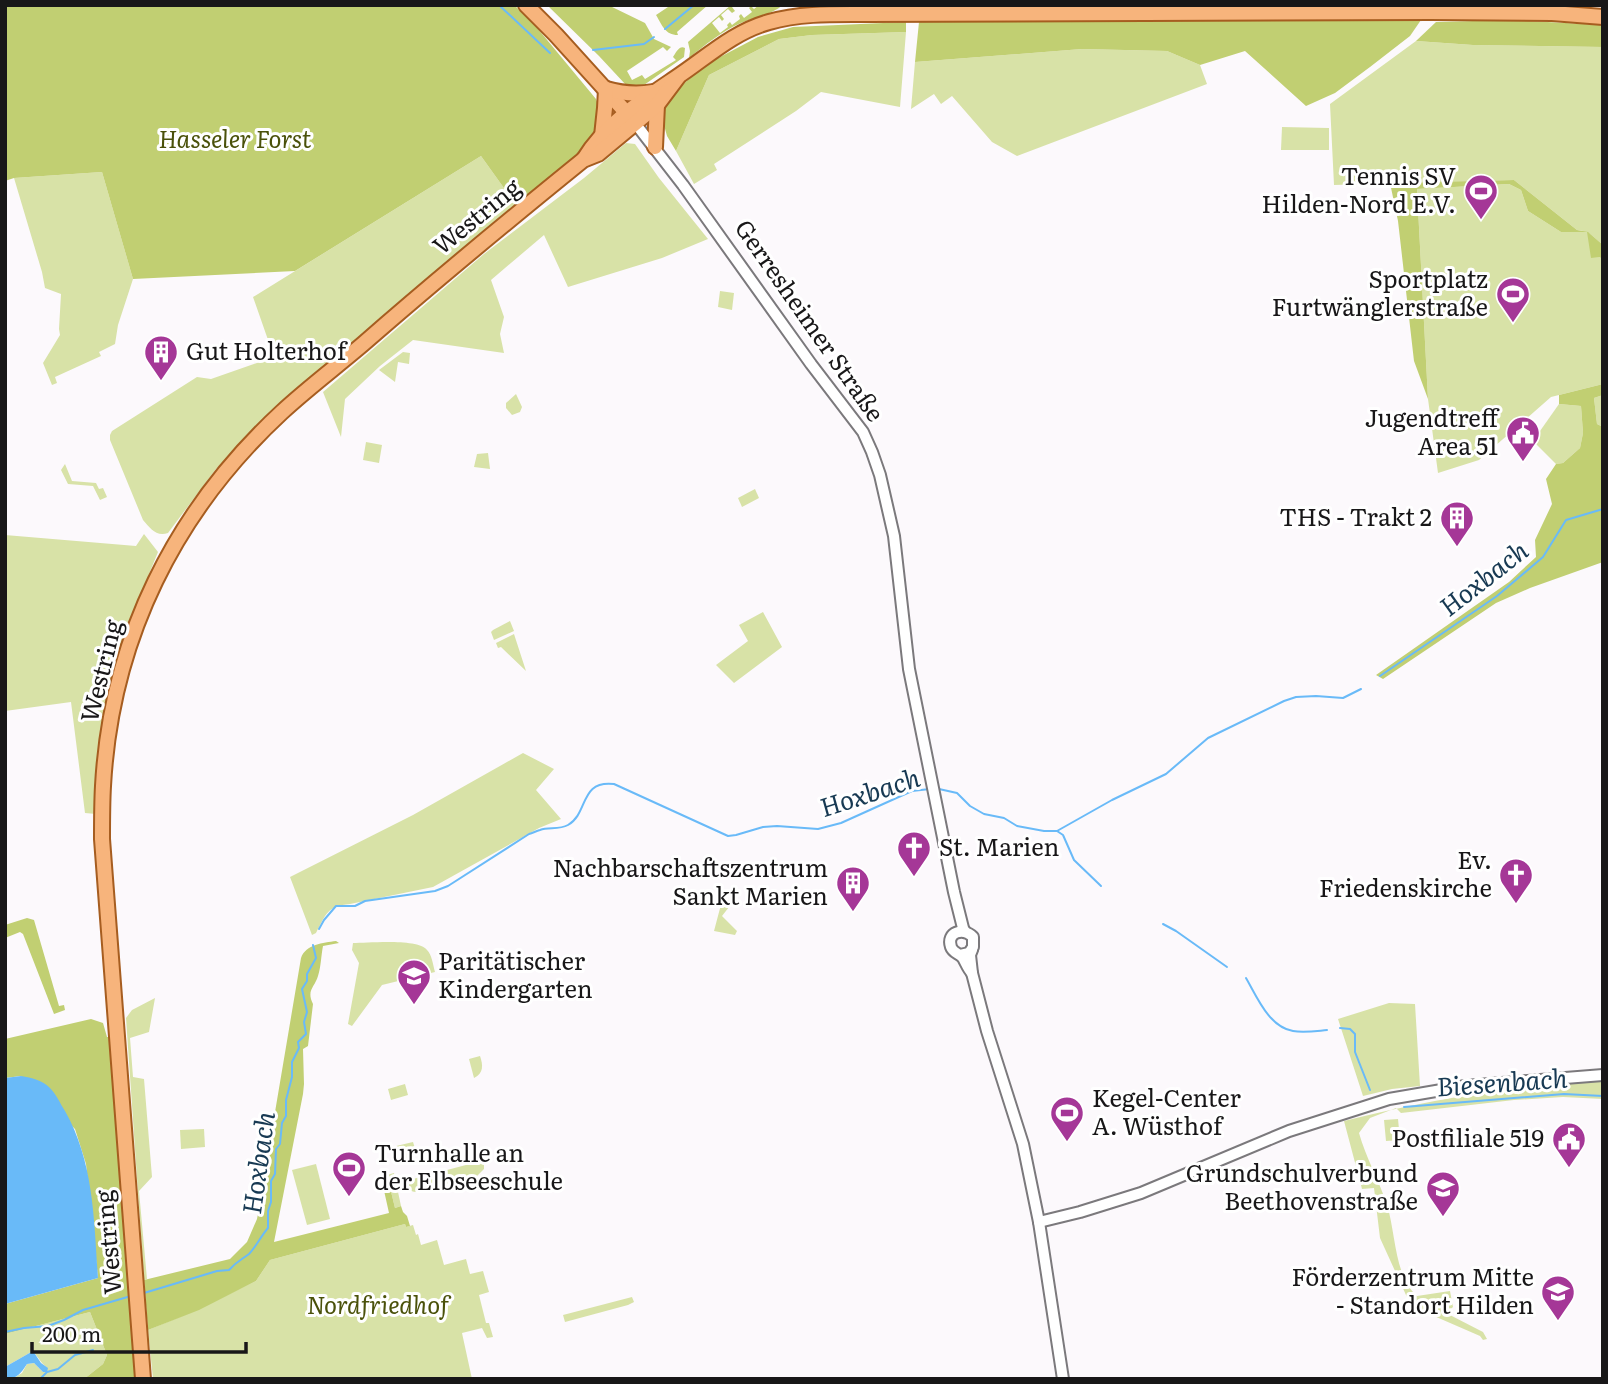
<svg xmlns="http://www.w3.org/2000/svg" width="1608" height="1384" font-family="Literata,serif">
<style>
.green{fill:#d8e2a7}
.forest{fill:#c1cf72}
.water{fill:#69baf8}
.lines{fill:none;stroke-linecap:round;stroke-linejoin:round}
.stream{stroke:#69baf8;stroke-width:2}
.minor-casing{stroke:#7b797c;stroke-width:14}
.major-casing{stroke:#a65d20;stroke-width:18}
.minor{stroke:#fff;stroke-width:10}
.major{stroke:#f7b47c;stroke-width:14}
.labels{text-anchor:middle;stroke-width:6;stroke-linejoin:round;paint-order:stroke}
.park-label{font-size:24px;font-style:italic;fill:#4a510a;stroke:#fff}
.poi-label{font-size:24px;fill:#181718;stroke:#fff;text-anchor:end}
.street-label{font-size:24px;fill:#181718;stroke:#fff}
.water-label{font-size:26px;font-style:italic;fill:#183a53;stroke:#fff}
</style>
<rect width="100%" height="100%" fill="#fcf9fc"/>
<g class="green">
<path d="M919 5H1343L918 7Z"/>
<path d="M906 32 900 107 821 92 796 111 714 164 717 170 694 184 676 151 709 75 779 39 812 35Z"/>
<path d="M1416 41 1473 45 1603 47V245L1589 233 1599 257 1603 259V384L1551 397 1479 460 1438 473 1428 399 1417 189 1509 184 1521 190 1528 211 1561 232 1583 231 1577 230 1514 180 1334 185 1330 104Z"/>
<path d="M1082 49 1167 51 1200 65 1207 84 1017 156 992 142 952 96 941 104 934 94 911 109 915 62Z"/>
<path d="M1282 127 1329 128V150H1281Z"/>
<path d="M626 143 635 144 659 178 708 239 662 258 568 287 544 235 491 280 504 317 500 334 504 353 413 340 380 366 345 399 341 437 323 392 484 254 584 178Z"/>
<path d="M481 156 516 205 315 374 267 418 216 469 168 533C156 537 150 528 143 520L110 440V435L112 431 197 377 211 379 274 357 253 297Z"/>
<path d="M102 172 133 279 118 325 115 344 99 352 101 356 55 377 57 383 52 385 43 363 60 335 59 329 61 294 45 288 42 272 14 178Z"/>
<path d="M720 291 734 293 732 310 718 307Z"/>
<path d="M403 352 410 353 409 364 398 362 395 382 379 370Z"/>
<path d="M516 394 522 407 520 412 512 415 506 408V403Z"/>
<path d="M1603 395V427L1597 424 1594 398Z"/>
<path d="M1559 404 1581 406 1583 433 1580 448 1563 463 1556 464 1533 441Z"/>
<path d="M366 442 382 445 379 463 363 460Z"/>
<path d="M488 453 490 469 474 467 477 454Z"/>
<path d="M65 464 72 481 96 483 99 489 103 488 107 497 100 500 93 486 68 484 61 470Z"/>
<path d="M755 489 759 498 742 507 738 498Z"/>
<path d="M144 534 158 552 131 618 110 696 96 814 85 813 71 702 5 711V535L136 546Z"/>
<path d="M763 612 782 647 734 683 716 665 748 641 739 625Z"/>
<path d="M510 621 514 631 494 640 491 632 493 630Z"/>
<path d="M514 634 526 671 501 647 498 648 496 643Z"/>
<path d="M523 753 554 769 536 790 561 819 539 828 433 887 350 904C327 906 326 914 316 933L312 935 290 877 413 815Z"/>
<path d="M723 897 733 902 722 916 737 931 735 935 714 931Z"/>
<path d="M353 943C368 943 418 938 427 950 432 955 433 965 435 972L382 985 352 1026 348 1024 359 963 352 950Z"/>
<path d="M155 998 149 1032 130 1038 133 1077 144 1079 152 1177 139 1191 147 1279 144 1280 126 1018 132 1010Z"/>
<path d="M1389 1003 1415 1004 1420 1086 1392 1089 1363 1096 1338 1019Z"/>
<path d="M480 1056C483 1065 484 1073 474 1078L469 1059Z"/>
<path d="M1603 1081V1099L1563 1097 1514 1100 1401 1113 1396 1108 1370 1118 1359 1133C1366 1158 1379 1180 1387 1205 1396 1233 1394 1276 1417 1296L1450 1291 1453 1307 1446 1313 1483 1332 1487 1339 1483 1340 1480 1336 1411 1306 1380 1238 1374 1188 1362 1189 1344 1121C1430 1099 1514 1086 1603 1081Z"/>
<path d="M405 1084 408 1095 391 1100 388 1089Z"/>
<path d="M1398 1119 1400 1140 1386 1141 1384 1120Z"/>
<path d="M204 1129 205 1147 181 1149 180 1130Z"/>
<path d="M413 1142 417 1155 396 1161 392 1147Z"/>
<path d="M481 1161 484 1165V1169L477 1176 416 1192C410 1192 407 1188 408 1183L413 1179Z"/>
<path d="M316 1164 330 1219 307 1225 292 1170Z"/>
<path d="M394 1173 401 1206 395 1208 387 1175Z"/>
<path d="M405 1224 406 1227 413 1225 416 1235 418 1234 421 1245 437 1240 444 1265 466 1259 470 1274 483 1271 489 1292 479 1295 486 1323H489L493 1337 487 1338 482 1328 462 1333 472 1379H153L148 1330 199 1309 256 1281 270 1260Z"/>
<path d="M632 1297 634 1302 628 1305 565 1322 563 1315Z"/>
<path d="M90 1312 107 1355 103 1364 84 1379H12L22 1373 27 1364 34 1363 43 1372 47 1368 42 1363 33 1351 5 1367V1334Z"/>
</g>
<g class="forest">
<path d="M5 5H514L533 23 596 99C599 106 602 118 600 126 592 150 537 188 516 205L481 156 295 271 133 279 102 172 14 178 5 181Z"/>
<path d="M547 5H608L645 23 654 39 671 47 667 51 663 47 627 71 632 80 642 75 645 79 676 60 673 57C676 53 679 45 685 48L684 57 644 85 634 87 626 85 599 56Z"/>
<path d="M671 5H708L677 32 678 35C665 35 662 25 656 15Z"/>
<path d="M731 5H733L732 7 735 11 732 13 728 9 721 15 724 19 722 21 719 17 712 23 720 33 728 27 727 25 730 22 732 25 740 19 739 16 741 14 744 18 752 12 749 8 751 6 754 9 759 5H783C771 15 755 17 741 23 722 31 705 45 689 58L690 51 688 42Z"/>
<path d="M1421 20 1410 36 1370 67 1335 93 1306 106 1245 51 1200 65 1167 51 1082 49 915 62 919 22Z"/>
<path d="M1510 20 1603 25V47L1473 45 1416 41 1436 22Z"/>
<path d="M906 22V32L812 35 779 39 709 75 676 151 667 136 662 118 664 102 703 66 758 37 793 27Z"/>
<path d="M1514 180 1577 230 1588 232 1603 245V259L1599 257 1591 258 1587 232H1561L1528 211 1521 190 1509 184 1417 189 1428 399 1414 361 1398 221 1390 183Z"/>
<path d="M1603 384V395L1594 398 1597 424 1603 427V562L1530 588 1496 603 1383 679 1376 675 1509 582 1536 557 1535 540 1552 504 1546 479 1556 464 1563 463 1580 448 1583 433 1581 406 1559 404V395Z"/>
<path d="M27 918 34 920 59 1006 64 1005 65 1010 54 1014 23 934 20 932 5 938V925Z"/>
<path d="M336 941 339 943 323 946C321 956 321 967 318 976 315 987 306 990 313 1004L308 1046 303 1049 304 1084 303 1094 274 1242 389 1213 381 1177 387 1175 395 1208 401 1206 403 1212 407 1216 410 1226 406 1227 405 1224 270 1260 256 1281 199 1310 148 1330 144 1280 230 1259 247 1242 257 1219 259 1208 262 1207 261 1195 301 958C306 944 323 943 336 941Z"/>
<path d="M91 1019 103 1023 107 1037H110L139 1374 134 1379H84L103 1364 107 1355 90 1312 5 1334V1304L98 1278 86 1164 75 1129 21 1076 5 1078V1039Z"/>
</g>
<g class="water">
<path d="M21 1076C32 1078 42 1080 50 1088 56 1094 60 1103 65 1111 94 1162 94 1221 98 1278L5 1304V1078Z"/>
<path d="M33 1351 41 1363 48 1368 47 1372H43L34 1363 27 1364C21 1373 17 1379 5 1379V1367Z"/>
</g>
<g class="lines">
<g class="stream">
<path d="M499 5 550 53"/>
<path d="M665 29 694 5"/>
<path d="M593 50 644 44 654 37"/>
<path d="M1380 676 1497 596 1543 557 1566 520 1603 509"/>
<path d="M939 789 957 793 970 806 984 814 1004 818 1017 826 1044 831H1057L1112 800 1166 774 1208 738 1284 701 1296 697 1316 696 1343 698 1361 689"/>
<path d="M1057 831 1063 835 1074 860 1101 886"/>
<path d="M1163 924 1176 931 1227 967"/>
<path d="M319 929 324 920 336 906H355L365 901 435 891 448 886 529 834C533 833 536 831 540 830 549 827 559 830 568 825 589 813 579 780 614 784L728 836 736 835 763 827 777 826 818 829 841 823 912 791 930 789"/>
<path d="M1246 978C1257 997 1269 1027 1293 1031 1304 1033 1316 1031 1327 1030"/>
<path d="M1340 1028 1350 1029 1355 1034V1052L1370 1090"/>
<path d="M1404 1107 1564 1094 1603 1096"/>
<path d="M144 1293 217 1271 229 1270C237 1261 241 1260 249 1254 256 1247 261 1236 268 1228V1211L271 1202V1181L275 1174 276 1149 280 1144 282 1123 286 1116V1100L292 1077V1062L299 1048 298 1042 306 1034 304 1022 307 1012 302 989 307 981V974L316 958 313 945"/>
<path d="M5 1332 24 1328 48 1326 64 1320 83 1310 131 1296"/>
<path d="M40 1379 47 1372 58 1369 75 1355 93 1350"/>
</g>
<g class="minor-casing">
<g id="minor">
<path d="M635 123 683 185 811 364 863 432 872 452 880 475 894 536 909 669 954 892 963 928 965 932"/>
<path d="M972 950 970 955 972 973 987 1031 1023 1144 1039 1222 1063 1379"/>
<path d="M960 955 969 953 973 947V937C963 927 946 932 951 947 953 953 959 953 963 958 966 963 968 969 972 973"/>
<path d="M1039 1222 1080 1212 1141 1193 1289 1131 1389 1099 1465 1086 1603 1075"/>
</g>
</g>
<g class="major-casing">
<g id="major">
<path d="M526 5 556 35 632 119"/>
<path d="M606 89C623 94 636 95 653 92"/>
<path d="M602 136 605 108 606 89"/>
<path d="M655 147 657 105"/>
<path d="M584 159C605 124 643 100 677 77 707 57 733 32 769 22 800 13 834 14 866 14L1430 12 1552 13 1603 17"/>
<path d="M143 1379 102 839C102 821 102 803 103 786 111 639 175 511 282 412 308 388 336 367 363 344 435 281 509 220 583 160L598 154 657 105 678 77"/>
</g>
</g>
<use href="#minor" class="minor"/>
<use href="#major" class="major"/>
</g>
<defs>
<g id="stadium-pin" transform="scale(1.75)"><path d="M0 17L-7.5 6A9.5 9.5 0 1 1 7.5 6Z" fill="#a53797" stroke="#fff"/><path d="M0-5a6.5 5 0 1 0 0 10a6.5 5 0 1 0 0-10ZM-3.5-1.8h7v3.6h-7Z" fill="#fff"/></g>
<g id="building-pin" transform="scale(1.75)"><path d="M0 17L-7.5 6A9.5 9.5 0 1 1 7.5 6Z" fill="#a53797" stroke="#fff"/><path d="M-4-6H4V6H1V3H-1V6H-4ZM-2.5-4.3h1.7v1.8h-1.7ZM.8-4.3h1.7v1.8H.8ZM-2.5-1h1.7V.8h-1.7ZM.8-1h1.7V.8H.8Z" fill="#fff"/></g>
<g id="civic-pin" transform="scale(1.75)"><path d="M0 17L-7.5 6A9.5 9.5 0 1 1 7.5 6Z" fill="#a53797" stroke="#fff"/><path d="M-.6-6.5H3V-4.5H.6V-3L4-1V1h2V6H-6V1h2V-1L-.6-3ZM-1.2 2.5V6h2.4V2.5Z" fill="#fff"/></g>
<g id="church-pin" transform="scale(1.75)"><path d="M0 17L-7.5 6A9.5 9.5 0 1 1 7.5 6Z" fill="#a53797" stroke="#fff"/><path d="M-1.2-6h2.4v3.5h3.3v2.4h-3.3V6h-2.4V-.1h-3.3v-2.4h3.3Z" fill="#fff"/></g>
<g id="school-pin" transform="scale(1.75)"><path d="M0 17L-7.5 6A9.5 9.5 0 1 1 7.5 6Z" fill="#a53797" stroke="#fff"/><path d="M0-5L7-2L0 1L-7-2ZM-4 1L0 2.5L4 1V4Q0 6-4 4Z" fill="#fff"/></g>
</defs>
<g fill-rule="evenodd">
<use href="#stadium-pin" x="1481" y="191"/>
<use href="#stadium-pin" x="1513" y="294"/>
<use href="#building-pin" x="161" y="352"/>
<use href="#civic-pin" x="1523" y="433"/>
<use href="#building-pin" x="1457" y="518"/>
<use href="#church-pin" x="914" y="848"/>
<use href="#church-pin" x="1516" y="875"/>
<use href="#building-pin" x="853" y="883"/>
<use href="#school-pin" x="414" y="976"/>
<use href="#stadium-pin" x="1067" y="1113"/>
<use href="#civic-pin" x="1569" y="1139"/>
<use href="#stadium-pin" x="349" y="1168"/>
<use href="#school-pin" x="1443" y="1188"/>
<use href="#school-pin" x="1558" y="1292"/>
</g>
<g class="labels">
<g class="park-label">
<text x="235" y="148">Hasseler Forst</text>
<text x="378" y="1314">Nordfriedhof</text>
</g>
<g class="poi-label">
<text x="1456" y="185">Tennis SV<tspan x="1456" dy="28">Hilden-Nord E.V.</tspan></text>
<text x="1488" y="288">Sportplatz<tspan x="1488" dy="28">Furtwänglerstraße</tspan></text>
<text x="186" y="360" text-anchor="start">Gut Holterhof</text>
<text x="1498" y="427">Jugendtreff<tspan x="1498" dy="28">Area 51</tspan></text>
<text x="1432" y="526">THS - Trakt 2</text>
<text x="939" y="856" text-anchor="start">St. Marien</text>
<text x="1492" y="869">Ev.<tspan x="1492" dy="28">Friedenskirche</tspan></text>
<text x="828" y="877">Nachbarschaftszentrum<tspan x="828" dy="28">Sankt Marien</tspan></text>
<text x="438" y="970" text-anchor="start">Paritätischer<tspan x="438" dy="28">Kindergarten</tspan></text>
<text x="1092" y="1107" text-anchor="start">Kegel-Center<tspan x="1092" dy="28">A. Wüsthof</tspan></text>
<text x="1544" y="1147">Postfiliale 519</text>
<text x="374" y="1162" text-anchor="start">Turnhalle an<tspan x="374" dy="28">der Elbseeschule</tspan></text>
<text x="1418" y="1182">Grundschulverbund<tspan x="1418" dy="28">Beethovenstraße</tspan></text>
<text x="1534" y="1286">Förderzentrum Mitte<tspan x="1534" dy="28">- Standort Hilden</tspan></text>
</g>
<g class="street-label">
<text transform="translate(477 217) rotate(-39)" y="8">Westring</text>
<text transform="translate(809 321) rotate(55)" y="8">Gerresheimer Straße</text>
<text transform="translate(102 671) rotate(-76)" y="8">Westring</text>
<text transform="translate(109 1242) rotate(-95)" y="8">Westring</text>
</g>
<g class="water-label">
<text transform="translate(1484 579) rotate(-38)" y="9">Hoxbach</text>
<text transform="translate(870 793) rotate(-18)" y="9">Hoxbach</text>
<text transform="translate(1502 1083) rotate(-4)" y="9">Biesenbach</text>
<text transform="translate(259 1163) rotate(-82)" y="9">Hoxbach</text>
</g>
</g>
<rect width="1608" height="1384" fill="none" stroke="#181718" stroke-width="14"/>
<path d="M32 1342v10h214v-10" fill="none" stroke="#181718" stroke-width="3.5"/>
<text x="42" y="1342" font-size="21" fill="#181718" stroke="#ffffff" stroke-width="5" paint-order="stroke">200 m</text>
</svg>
